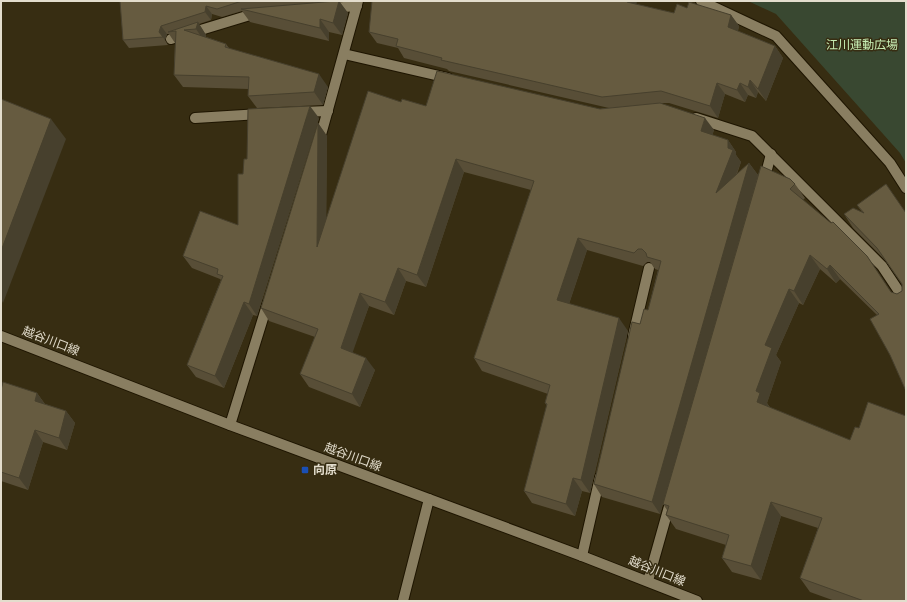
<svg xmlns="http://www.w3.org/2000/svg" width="907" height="602" font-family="Roboto,'Noto Sans JP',sans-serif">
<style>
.green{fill:#394831}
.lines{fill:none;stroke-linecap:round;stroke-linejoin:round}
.lane-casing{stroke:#1e1500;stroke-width:12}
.street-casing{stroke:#1e1500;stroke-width:12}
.secondary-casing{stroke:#1e1500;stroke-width:12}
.lane{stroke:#897e61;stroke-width:10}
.street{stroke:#897e61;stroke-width:10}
.secondary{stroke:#897e61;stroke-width:10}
.wall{fill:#584e37}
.shaded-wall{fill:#47402d}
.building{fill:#665b40;stroke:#47402d}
.transit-dot{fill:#1a4fb4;stroke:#372d12;stroke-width:1.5}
.labels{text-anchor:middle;stroke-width:3;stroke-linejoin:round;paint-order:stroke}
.park-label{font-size:12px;fill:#c7eeb4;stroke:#372d12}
.street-label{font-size:12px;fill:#e3ddcd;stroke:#372d12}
.poi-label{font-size:12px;font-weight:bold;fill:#e3ddcd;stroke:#372d12;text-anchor:start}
</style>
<rect width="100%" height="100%" fill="#372d12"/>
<path class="green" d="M748 1H906V163L900 153 776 14Z"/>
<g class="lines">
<g class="lane-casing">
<g id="lane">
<path d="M331 8 357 6"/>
<path d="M171 39 250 15 259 14"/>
<path d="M302 112 328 111"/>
<path d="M195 118 260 114"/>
<path d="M764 181 771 154"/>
<path d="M633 336 649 268"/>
<path d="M582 556 600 477"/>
<path d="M648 581 670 503"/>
</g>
</g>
<g class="street-casing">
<g id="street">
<path d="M701 1 776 36 890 163 906 188"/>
<path d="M344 54 448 78"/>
<path d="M696 118 752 136 882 266 906 302"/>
<path d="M319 142 358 1"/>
<path d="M230 425 268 302"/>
<path d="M403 601 429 499"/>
</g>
</g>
<g class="secondary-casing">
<path id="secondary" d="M1 336 230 425 582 556 697 601"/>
</g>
<use href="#lane" class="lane"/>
<use href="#street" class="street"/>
<use href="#secondary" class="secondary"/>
</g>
<g class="wall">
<path d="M120 1H339L348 13 342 35 329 32V41L250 22 242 11 222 17 212 14 211 20 199 24 206 35V37L226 44 229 48 328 87 323 105 257 108 248 96V89L183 87 174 75 175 43 169 34H167L165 40 168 45 129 48 123 40Z"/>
<path d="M636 4 674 13 687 8 731 15 739 26 738 31 775 46 783 58 766 101 758 92 756 98 748 95 745 102 725 94 718 118 669 103H660L714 130 712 135 728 140 736 152V155L741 162 737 174 749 163 758 175 795 184 805 198 803 200 867 256 891 292 897 294 902 291V284L885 260 853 228 844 214 862 212 857 205 906 213V391L877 315 840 279 836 283 820 269 803 305 799 303 776 355 781 362 767 403 906 601H835L810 592 800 578 818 528 781 516 761 580 732 572 722 558 726 545 676 529 666 515 667 510 663 504 660 514 602 497 594 484 640 324 648 310 658 270 655 269 650 262H647L643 266 587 250 569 304 628 331 590 493 582 491 575 516 532 503 524 491 547 406 545 403 548 394 482 371 474 358 531 190 464 172 426 287 406 281 394 315 369 306 352 352 375 370 360 407 309 387 300 374 315 337 269 321 261 308 318 123 327 136 326 219 401 102 426 106 600 109 609 108 449 71 447 69 404 58 398 48 377 43 369 32Z"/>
<path d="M319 118 257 316 253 315 224 388 196 377 187 365 221 280 220 279 192 268 183 256 238 225 243 174 247 159Z"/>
<path d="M1 390 37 393 45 404 66 411 75 423 67 450 43 442 28 490 1 481Z"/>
</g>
<g class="shaded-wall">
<path d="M339 1 348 13 342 35 333 23Z"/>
<path d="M627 1H637L635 13 627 2Z"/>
<path d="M206 6 212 14 211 20 205 12Z"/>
<path d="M731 15 739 26 736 38 728 27Z"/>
<path d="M320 19 329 32V41L320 28Z"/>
<path d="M198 22 206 35 205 42 196 29Z"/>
<path d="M161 26 167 34 165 40 159 32Z"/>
<path d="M775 46 783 58 766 101 758 89Z"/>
<path d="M319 74 328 87 323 105 314 92Z"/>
<path d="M750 80 758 92 756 98 748 87Z"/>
<path d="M717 83 725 94 718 118 710 106Z"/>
<path d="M740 83 748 95 745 102 737 90Z"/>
<path d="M310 106 319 118 257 316 249 304Z"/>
<path d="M705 118 714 130 710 144 701 131Z"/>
<path d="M51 119 66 139 3 303 1 299V251Z"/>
<path d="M318 123 327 136 326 260 317 247Z"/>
<path d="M728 140 736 152V155L741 162 724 205 716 193 728 148Z"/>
<path d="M456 159 464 172 426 287 417 275Z"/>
<path d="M749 163 758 175 660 514 652 502Z"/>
<path d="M578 238 587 250 566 313 557 300Z"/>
<path d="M810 255 820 269 803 305 794 291Z"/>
<path d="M830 265 840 279 836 283 827 269Z"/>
<path d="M398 268 406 281 394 315 385 302Z"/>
<path d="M789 289 799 303 776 355 781 362 767 403 769 407 766 416 757 402 756 391 765 345Z"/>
<path d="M360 293 369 306 350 360 341 348Z"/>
<path d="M244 302 253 315 224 388 215 376Z"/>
<path d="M619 318 628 331 590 493 581 480Z"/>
<path d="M366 358 375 370 360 407 352 394Z"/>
<path d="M37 393 46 406 35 401Z"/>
<path d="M66 411 75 423 67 450 59 438Z"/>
<path d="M35 430 43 442 28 490 19 478Z"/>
<path d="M573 478 582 491 575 516 566 504Z"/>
<path d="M771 502 781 516 761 580 751 566Z"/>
</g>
<g class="building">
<path d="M120 1H242L217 9 206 6 205 12 161 26 159 32 163 37 123 40Z"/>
<path d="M336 1H339L333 23 320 19V28L241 9Z"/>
<path d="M372 1H627V2L674 13 677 4 687 8 689 2 731 15 728 27 775 46 758 89 750 80 748 87 740 83 737 90 717 83 710 106 661 91 602 97 441 60 442 58 396 46 398 39 369 32Z"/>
<path d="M198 22 196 29 184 30 226 44 225 47 319 74 314 92 248 96 249 77 174 75 176 31 168 32Z"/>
<path d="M437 71 600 109 660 103 705 118 701 131 728 140V148L733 150 716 193 749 163 652 502 594 484 632 322 640 324 644 309 648 310 661 261 647 257 646 253 642 249H638L634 253 578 238 557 300 619 318 581 480 573 478 566 504 524 491 547 404 545 403 550 385 474 358 534 181 456 159 417 275 398 268 385 302 360 293 341 348 366 358 352 394 300 374 318 329 261 308 318 123 317 247 368 91 401 102 402 99 426 106Z"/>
<path d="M1 99 51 119 1 251Z"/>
<path d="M310 106 249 304 244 302 215 376 187 365 223 276 217 274 218 269 183 256 200 211 238 225V174H243L244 159H247L248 109Z"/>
<path d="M761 166 790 179 795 184 790 189 831 223 833 222 867 256 891 292 897 294 902 291V284L877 248 844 214 853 208 864 213 857 205 886 184 906 213V391L890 355 870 319 879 314 830 265 827 269 810 255 794 291 789 289 765 345 772 348 756 391 760 393 757 402 850 440 855 427 859 428 868 402 906 416V601H864L800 578 822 518 771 502 751 566 722 558 729 535 666 515 669 506 663 504Z"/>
<path d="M3 382 37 393 35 401 66 411 59 438 35 430 19 478 1 472V390Z"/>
</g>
<rect class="transit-dot" x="301" y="466" width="8" height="8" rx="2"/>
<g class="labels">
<g class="park-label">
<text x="862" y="49">江川運動広場</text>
</g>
<g class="street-label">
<text transform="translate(51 341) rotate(21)" y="4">越谷川口線</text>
<text transform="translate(353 457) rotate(20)" y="4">越谷川口線</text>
<text transform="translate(657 571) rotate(22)" y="4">越谷川口線</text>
</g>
<g class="poi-label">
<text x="313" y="474">向原</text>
</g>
</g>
<rect width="907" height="602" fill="none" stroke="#e3ddcd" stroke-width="4"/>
</svg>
